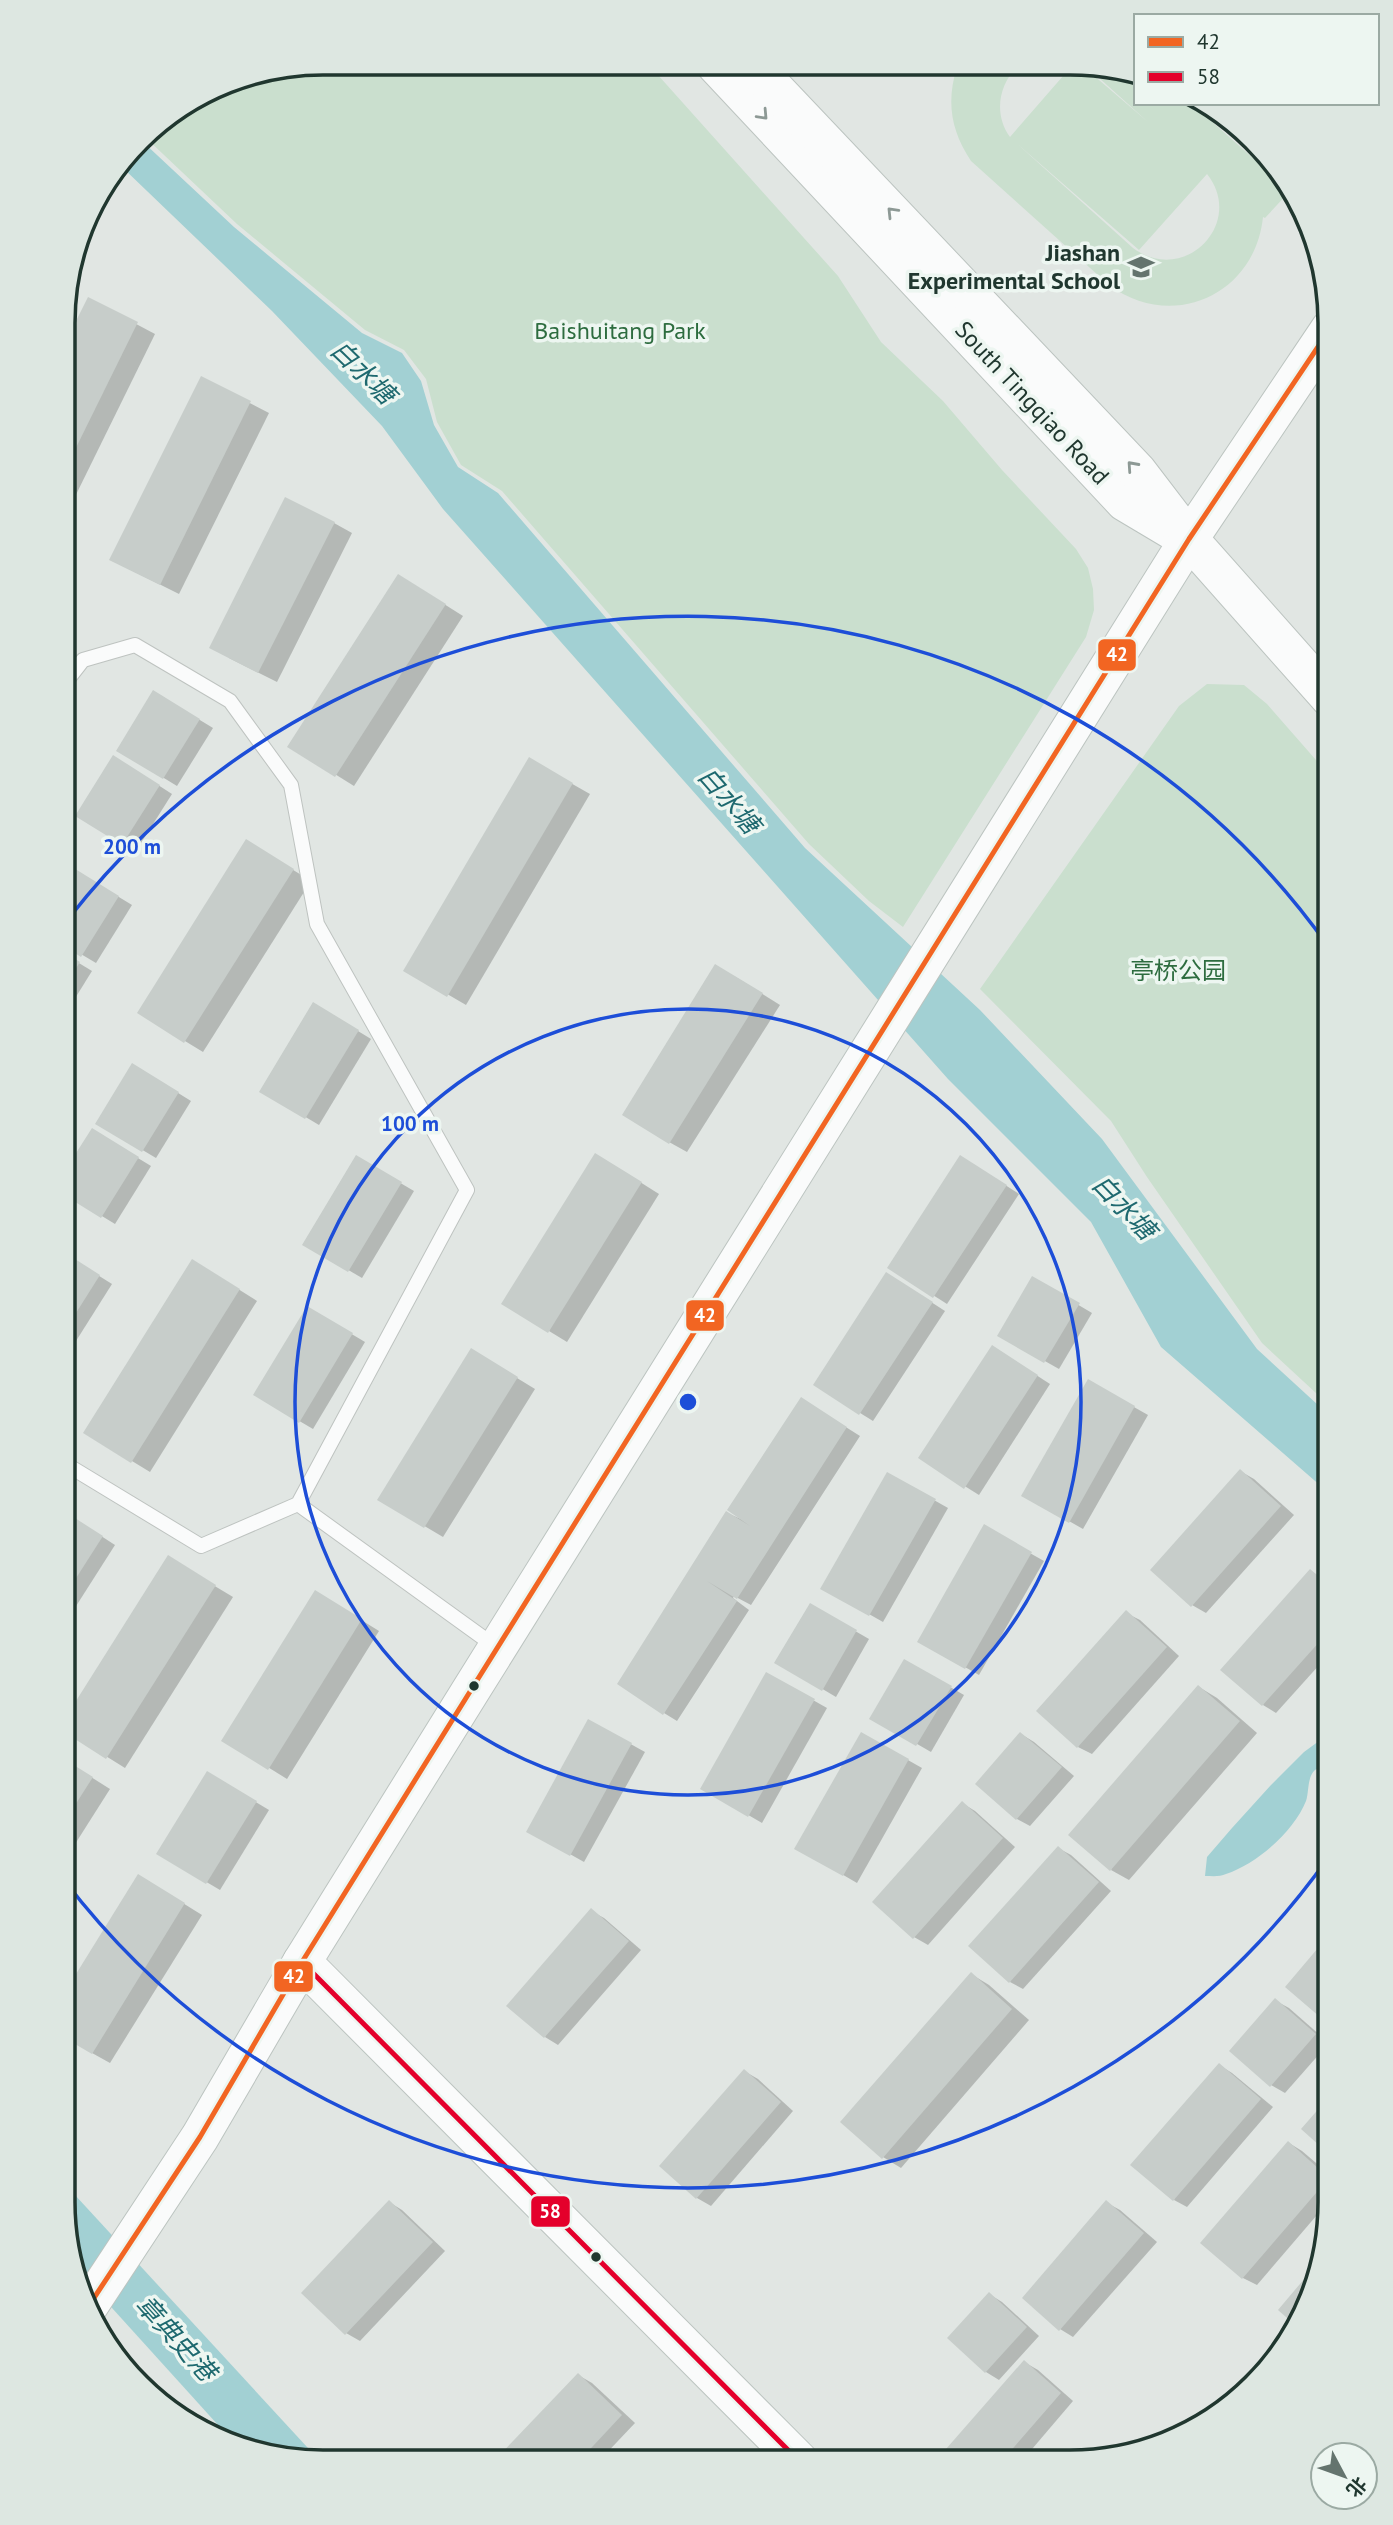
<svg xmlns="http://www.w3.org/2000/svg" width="1393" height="2525" font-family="'PT Sans','Noto Sans SC',sans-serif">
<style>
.green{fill:#cadfce;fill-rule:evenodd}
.water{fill:#a2d0d3}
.shadow{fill:#0003}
.building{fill:#c7cdca}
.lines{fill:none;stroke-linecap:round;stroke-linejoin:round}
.lane-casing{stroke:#bec3c0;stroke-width:16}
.secondary-casing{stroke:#bcc4c0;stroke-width:40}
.lane{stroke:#fafbfb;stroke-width:14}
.secondary{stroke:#fafbfb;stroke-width:38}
.bus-1-casing{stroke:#edf6f1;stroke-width:10}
.bus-2-casing{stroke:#edf6f1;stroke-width:10}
.bus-1{stroke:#f26522;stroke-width:5}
.bus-2{stroke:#e4002b;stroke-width:5}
.oneway{stroke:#8d9995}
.ring{fill:none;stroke:#1d4ed8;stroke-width:3.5}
.bus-dot{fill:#20372f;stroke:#edf6f1;stroke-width:2.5}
.labels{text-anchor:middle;stroke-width:7;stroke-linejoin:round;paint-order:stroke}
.poi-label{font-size:24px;font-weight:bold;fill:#20372f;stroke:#edf6f1;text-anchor:end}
.park-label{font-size:24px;fill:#2d6c3f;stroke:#edf6f1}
.street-label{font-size:24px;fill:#20372f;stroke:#edf6f1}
.water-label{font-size:26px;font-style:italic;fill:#1e696f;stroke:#edf6f1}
.rim{fill:none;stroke:#20372f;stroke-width:3.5}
.centre{fill:#1d4ed8;stroke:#edf6f1;stroke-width:3.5}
.ring-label{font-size:21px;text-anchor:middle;font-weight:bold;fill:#1d4ed8;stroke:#edf6f1;stroke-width:7;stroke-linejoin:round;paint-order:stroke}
.line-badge{stroke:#edf6f1;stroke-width:2.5}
.badge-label{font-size:19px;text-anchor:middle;font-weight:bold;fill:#fff}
</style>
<rect width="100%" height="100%" fill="#e1e6e3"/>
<g class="green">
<path d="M324 63 649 65 838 276 881 342 943 401 1002 470 1076 549 1088 568 1093 589 1094 610 1086 637 903 927 869 901 809 844 502 491 461 465 437 422 426 379 404 350 365 330 237 224 145 137 152 128 224 83Z"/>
<path d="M957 67H1017C998 86 994 115 1010 137L1070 68H1085L1148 122 1088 68H1120L1136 73V103H1191L1290 191 1265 218 1263 217C1255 295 1172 332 1109 285L971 161C951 131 946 102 957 67ZM1014 141 1139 250 1207 174C1246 223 1184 286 1133 248Z"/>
<path d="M1207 684 1244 685 1267 704 1330 776V1406L1262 1343 1147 1177 1111 1121 980 989 1179 706Z"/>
</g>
<g class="water">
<path d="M142 141 234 227 362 333 402 353 421 381 434 425 458 467 498 493 805 848 980 1010 1102 1139 1257 1349 1330 1416V1494L1161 1347 1091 1222 948 1079 443 509 382 426 272 311 122 167Z"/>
<path d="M1330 1733V1763C1325 1767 1319 1767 1315 1770 1307 1777 1309 1793 1306 1801 1294 1831 1257 1864 1226 1874 1220 1877 1212 1876 1205 1876L1207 1857 1232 1828 1271 1785 1304 1752Z"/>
<path d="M63 2182 319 2460H289L237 2446 74 2266 63 2201Z"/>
</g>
<g class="shadow">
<path d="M89 299 155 334 66 515 65 346Z"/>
<path d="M201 378 269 413 179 594 129 569Z"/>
<path d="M334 523 352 533 277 682 229 658Z"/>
<path d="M417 587 463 616 354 786 290 746Z"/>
<path d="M154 692 213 728 177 786 118 750Z"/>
<path d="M530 760 590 794 466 1005 406 970Z"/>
<path d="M127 765 172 794 136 851 78 816Z"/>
<path d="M264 852 311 881 203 1052 139 1013Z"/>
<path d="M73 869 132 905 96 963 64 944 65 883Z"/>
<path d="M64 954 92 971 64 1016Z"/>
<path d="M734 976 780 1005 687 1152 669 1142Z"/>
<path d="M314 1004 371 1039 319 1125 262 1091Z"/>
<path d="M146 1073 191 1101 156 1158 97 1123Z"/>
<path d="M92 1130 151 1166 115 1224 64 1193Z"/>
<path d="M356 1157 414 1191 362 1278 304 1244Z"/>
<path d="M613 1165 659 1194 567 1342 549 1331Z"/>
<path d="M974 1165 1019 1194 947 1304 889 1267Z"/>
<path d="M64 1254 112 1284 76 1341 64 1334Z"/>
<path d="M211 1272 257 1301 150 1472 86 1433Z"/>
<path d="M1033 1278 1092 1313 1059 1369 999 1335Z"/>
<path d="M900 1282 945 1311 873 1421 815 1385Z"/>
<path d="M308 1308 365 1342 313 1429 255 1395Z"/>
<path d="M64 1340 73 1346 64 1360Z"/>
<path d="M1005 1355 1050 1384 979 1495 920 1458Z"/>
<path d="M489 1361 535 1389 443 1537 379 1499Z"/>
<path d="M1088 1381 1148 1415 1083 1529 1023 1495Z"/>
<path d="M814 1407 860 1436 751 1605 734 1596 733 1598 749 1610 677 1721 664 1713 727 1513 741 1519Z"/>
<path d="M1240 1471 1254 1479 1294 1515 1206 1613 1192 1605Z"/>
<path d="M888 1474 948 1508 883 1622 823 1588Z"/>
<path d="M64 1512 115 1545 64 1625Z"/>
<path d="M984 1527 1044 1561 979 1675 919 1641Z"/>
<path d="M168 1558 233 1597 125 1768 64 1730V1724Z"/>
<path d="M1311 1571 1330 1584V1653L1276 1713 1263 1705Z"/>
<path d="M334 1603 379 1631 287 1779 224 1740Z"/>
<path d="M810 1605 869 1639 836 1697 777 1662Z"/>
<path d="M1126 1613 1140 1620 1179 1656 1092 1754 1078 1747Z"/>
<path d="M905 1661 964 1695 931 1752 872 1718Z"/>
<path d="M767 1674 827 1708 762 1823 702 1788Z"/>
<path d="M1199 1687 1217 1698 1257 1733 1129 1880 1111 1870Z"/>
<path d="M589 1721 645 1752 584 1862 529 1831Z"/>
<path d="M862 1734 922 1768 857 1883 797 1848Z"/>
<path d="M1021 1734 1034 1742 1074 1776 1030 1826 1017 1819Z"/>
<path d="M64 1760 110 1789 63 1863Z"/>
<path d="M208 1773 269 1810 220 1890 159 1854Z"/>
<path d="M962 1803 975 1811 1015 1847 928 1945 914 1937Z"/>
<path d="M1058 1848 1071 1855 1111 1891 1023 1989 1010 1982Z"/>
<path d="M157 1887 202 1915 110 2063 92 2053Z"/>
<path d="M591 1911 604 1918 641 1950 558 2045 545 2037Z"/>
<path d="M1329 1938V2022L1288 1987Z"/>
<path d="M971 1974 989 1985 1029 2020 901 2168 883 2157Z"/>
<path d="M1276 2001 1289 2008 1329 2043 1285 2093 1271 2085 1232 2050Z"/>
<path d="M1219 2065 1232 2073 1273 2107 1187 2207 1174 2200Z"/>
<path d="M744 2071 758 2079 793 2111 711 2206 697 2198 661 2166Z"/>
<path d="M1289 2143 1302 2151 1329 2174V2201L1257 2285 1243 2278 1203 2243Z"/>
<path d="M389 2202 402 2210 445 2251 360 2341 346 2333Z"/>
<path d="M1107 2203 1120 2210 1157 2242 1073 2337 1060 2329Z"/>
<path d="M989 2294 1002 2302 1039 2336 999 2380 986 2372Z"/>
<path d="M1024 2362 1038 2370 1073 2401 1021 2462H947Z"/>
<path d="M578 2375 592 2383 635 2423 599 2461 498 2460Z"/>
</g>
<g class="building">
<path d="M88 297 138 322 65 470V343Z"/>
<path d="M201 376 251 401 160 585 109 560Z"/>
<path d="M285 497 335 522 258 673 209 648Z"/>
<path d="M398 574 446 604 335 777 287 747Z"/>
<path d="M153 690 200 719 163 779 116 751Z"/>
<path d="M113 755 160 785 122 845 75 816Z"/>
<path d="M529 757 573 783 447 997 403 971Z"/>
<path d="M246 839 294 869 184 1043 137 1013Z"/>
<path d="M72 867 119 896 81 957 64 946 65 879Z"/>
<path d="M64 952 80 962 64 987Z"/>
<path d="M715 964 763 993 669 1144 622 1115Z"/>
<path d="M313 1002 359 1030 305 1119 259 1092Z"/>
<path d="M132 1063 179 1092 142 1152 95 1124Z"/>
<path d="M92 1128 139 1157 101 1218 64 1195V1172Z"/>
<path d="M595 1153 642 1182 548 1333 501 1304Z"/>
<path d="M356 1155 402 1182 348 1272 302 1245Z"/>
<path d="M960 1155 1007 1185 933 1298 887 1268Z"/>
<path d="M64 1252 100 1275 64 1332Z"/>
<path d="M192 1259 240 1289 131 1463 83 1433Z"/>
<path d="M886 1272 933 1302 859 1415 813 1385Z"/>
<path d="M1032 1276 1080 1303 1044 1363 997 1336Z"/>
<path d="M307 1306 353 1333 299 1423 253 1395Z"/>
<path d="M992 1345 1038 1375 964 1489 918 1458Z"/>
<path d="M471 1348 518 1377 424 1528 377 1500Z"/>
<path d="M1088 1379 1135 1406 1069 1523 1021 1496Z"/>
<path d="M801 1397 847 1427 737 1599 707 1581 737 1601 663 1715 617 1684 726 1511 750 1526 727 1510Z"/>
<path d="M1240 1469 1281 1506 1191 1607 1150 1570Z"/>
<path d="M887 1472 936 1499 869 1616 820 1589Z"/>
<path d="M64 1511 103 1536 64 1597Z"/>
<path d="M984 1524 1032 1552 965 1669 917 1642Z"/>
<path d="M168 1555 216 1585 106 1759 64 1732V1720Z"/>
<path d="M1310 1569 1330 1586V1630L1262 1706 1220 1670Z"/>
<path d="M315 1590 362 1619 268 1770 221 1741Z"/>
<path d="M810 1603 857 1630 822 1691 774 1663Z"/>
<path d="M1126 1610 1167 1647 1077 1748 1036 1711Z"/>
<path d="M904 1659 952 1686 916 1746 869 1719Z"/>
<path d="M766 1672 815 1699 748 1817 700 1789Z"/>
<path d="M1198 1685 1240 1721 1110 1871 1068 1835Z"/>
<path d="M588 1719 632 1743 570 1856 526 1832Z"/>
<path d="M861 1732 909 1759 843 1876 794 1849Z"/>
<path d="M1020 1732 1062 1767 1016 1820 975 1784Z"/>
<path d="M64 1759 93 1777 63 1824Z"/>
<path d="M207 1771 257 1801 206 1884 156 1854Z"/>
<path d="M962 1801 1003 1838 913 1939 872 1902Z"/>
<path d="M1058 1846 1099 1882 1009 1983 968 1946Z"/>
<path d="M138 1874 185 1903 92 2054 63 2037V1995Z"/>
<path d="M591 1908 629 1941 544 2038 506 2006Z"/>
<path d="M1329 1935V2021L1327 2023 1285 1987Z"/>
<path d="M971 1972 1012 2009 882 2159 840 2122Z"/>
<path d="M1275 1998 1316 2034 1270 2087 1229 2051Z"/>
<path d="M1219 2063 1261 2099 1173 2201 1130 2165Z"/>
<path d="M744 2069 781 2102 696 2199 659 2166Z"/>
<path d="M1329 2097V2154L1301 2129Z"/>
<path d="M1288 2141 1329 2178 1242 2279 1200 2243Z"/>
<path d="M389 2200 433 2242 345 2335 301 2293Z"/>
<path d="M1106 2200 1144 2233 1059 2331 1022 2298Z"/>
<path d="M1321 2259 1316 2285 1295 2325 1278 2310Z"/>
<path d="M989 2292 1027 2327 985 2373 947 2338Z"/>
<path d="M1024 2360 1061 2393 1001 2462H944L939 2457Z"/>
<path d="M578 2373 622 2415 579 2461 495 2460Z"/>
</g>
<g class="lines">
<g class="lane-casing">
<g id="lane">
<path d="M64 1463 201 1546 298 1504 467 1190 317 924 291 785 230 701 135 645 83 660 65 683"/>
<path d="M298 1504 496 1647"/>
</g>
</g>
<g class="secondary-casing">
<g id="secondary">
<path d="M716 65 1125 502 1172 530"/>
<path d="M753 66 1137 471 1189 539 1330 698"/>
<path d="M302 1962 799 2461"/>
<path d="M88 2307 200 2137 302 1962 471 1690 1189 539 1330 329"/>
</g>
</g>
<use href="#lane" class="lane"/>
<use href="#secondary" class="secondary"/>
<g class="bus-1-casing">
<path id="bus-1" d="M88 2307 200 2137 302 1962 471 1690 1189 539 1330 329"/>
</g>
<g class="bus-2-casing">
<path id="bus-2" d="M302 1962 799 2461"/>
</g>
<use href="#bus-1" class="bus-1"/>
<use href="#bus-2" class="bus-2"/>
</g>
<defs><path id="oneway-chevron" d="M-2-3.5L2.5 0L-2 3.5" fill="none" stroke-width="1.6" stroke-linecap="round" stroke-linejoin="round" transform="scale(1.75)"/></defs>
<g class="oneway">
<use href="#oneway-chevron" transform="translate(763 115) rotate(47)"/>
<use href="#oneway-chevron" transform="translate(892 212) rotate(-134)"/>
<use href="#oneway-chevron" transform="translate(1132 466) rotate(-132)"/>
</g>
<g class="ring">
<circle cx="688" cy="1402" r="393"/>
<path d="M1328 1858A786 786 0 0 1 64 1880M69 918A786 786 0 0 1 1328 946"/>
</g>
<defs>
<g id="school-bare" transform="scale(2.1)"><path d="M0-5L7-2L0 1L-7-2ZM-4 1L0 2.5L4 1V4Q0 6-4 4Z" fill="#64746e" stroke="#edf6f1" stroke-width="2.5" paint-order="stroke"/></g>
</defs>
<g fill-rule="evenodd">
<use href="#school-bare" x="1141" y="267"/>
</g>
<g class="bus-dot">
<circle cx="474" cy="1686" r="6"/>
<circle cx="596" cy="2257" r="6"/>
</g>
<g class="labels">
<g class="poi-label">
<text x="1120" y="261">Jiashan<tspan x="1120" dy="28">Experimental School</tspan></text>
</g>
<g class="park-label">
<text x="620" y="339">Baishuitang Park</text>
<text x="1178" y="979">亭桥公园</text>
</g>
<g class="street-label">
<text transform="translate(1032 403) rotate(47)" y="8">South Tingqiao Road</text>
</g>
<g class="water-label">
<text transform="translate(363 372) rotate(44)" y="9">白水塘</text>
<text transform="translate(729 800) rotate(49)" y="9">白水塘</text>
<text transform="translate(1124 1207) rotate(46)" y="9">白水塘</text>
<text transform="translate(176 2338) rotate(48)" y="9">章典史港</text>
</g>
</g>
<path d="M0 0H1393V2525H0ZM323 75H1070A248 248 0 0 1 1318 323V2202A248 248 0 0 1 1070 2450H323A248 248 0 0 1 75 2202V323A248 248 0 0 1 323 75Z" fill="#dde7e1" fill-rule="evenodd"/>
<path class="rim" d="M323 75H1070A248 248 0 0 1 1318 323V2202A248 248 0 0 1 1070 2450H323A248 248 0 0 1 75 2202V323A248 248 0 0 1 323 75Z"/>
<circle cx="688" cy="1402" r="10" class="centre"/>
<g class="ring-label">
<text x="132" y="854">200 m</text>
<text x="410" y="1131">100 m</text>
</g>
<g class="line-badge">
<rect x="1097" y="638" width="40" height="34" rx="7" fill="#f26522"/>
<rect x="685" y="1299" width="40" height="33" rx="7" fill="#f26522"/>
<rect x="273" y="1960" width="41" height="33" rx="7" fill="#f26522"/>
<rect x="530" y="2195" width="41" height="33" rx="7" fill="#e4002b"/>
</g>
<g class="badge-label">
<text x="1117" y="661">42</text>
<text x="705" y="1322">42</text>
<text x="294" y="1983">42</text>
<text x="550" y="2218">58</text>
</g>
<rect x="1134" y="14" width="245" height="91" fill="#edf6f1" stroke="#9baaa3" stroke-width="2"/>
<rect x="1148" y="37" width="35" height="10" fill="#f26522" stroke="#9baaa3" stroke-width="2"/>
<text x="1197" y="49" font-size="21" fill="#20372f">42</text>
<rect x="1148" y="72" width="35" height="10" fill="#e4002b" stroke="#9baaa3" stroke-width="2"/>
<text x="1197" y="84" font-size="21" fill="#20372f">58</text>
<g transform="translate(1344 2476) rotate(131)"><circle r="33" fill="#edf6f1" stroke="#9baaa3" stroke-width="2"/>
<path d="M0-5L12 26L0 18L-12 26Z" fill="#64746e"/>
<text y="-10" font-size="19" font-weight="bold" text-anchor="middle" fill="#20372f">北</text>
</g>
</svg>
